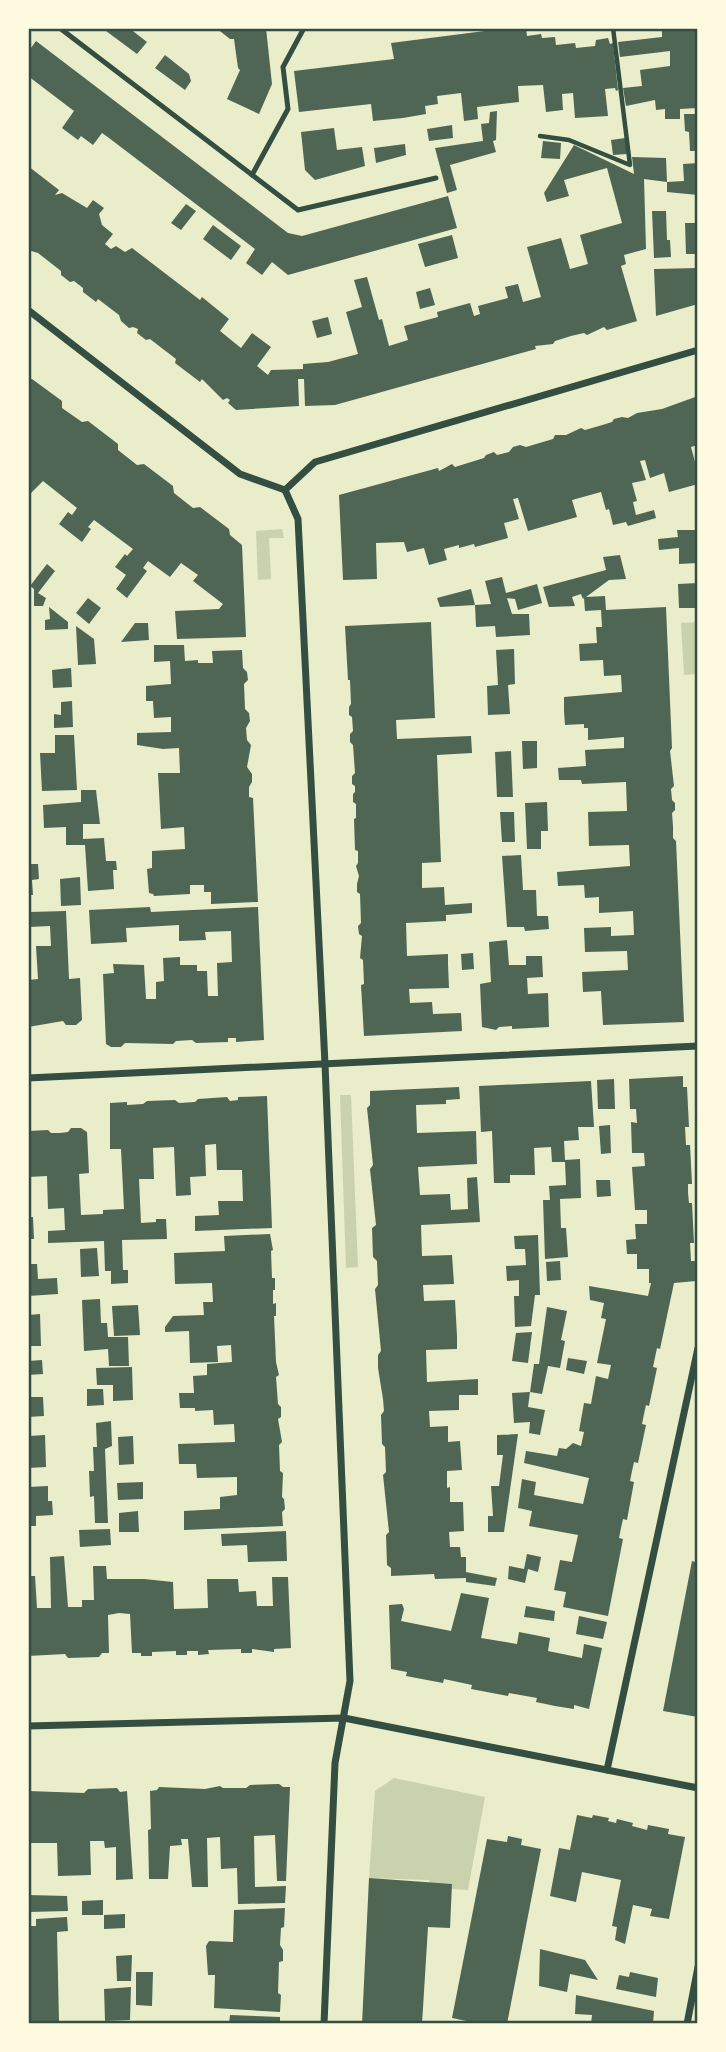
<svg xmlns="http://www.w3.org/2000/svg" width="726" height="2052" font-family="Lora,serif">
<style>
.green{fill:#cad2ad}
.building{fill:#4f6655}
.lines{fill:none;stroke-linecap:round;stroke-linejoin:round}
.path{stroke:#344e41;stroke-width:4.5}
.service{stroke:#344e41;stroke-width:5}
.minor{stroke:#344e41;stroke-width:7}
.neatline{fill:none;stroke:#344e41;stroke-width:2.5}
</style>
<rect width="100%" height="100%" fill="#e9edc9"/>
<g class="green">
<path d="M282 529 284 538H269L271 579 258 580 256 531Z"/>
<path d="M698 622 697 674 684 675 681 623Z"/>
<path d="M340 1095H351L358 1267 346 1268Z"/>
<path d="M394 1778 485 1797 468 1890 452 1889V1884L430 1883 429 1880 369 1878 375 1791Z"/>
</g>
<g class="building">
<path d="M108 28H129L147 42 137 54 106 31Z"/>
<path d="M216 28H266L272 84 259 114 227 99 240 70 238 68 234 39H230Z"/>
<path d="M508 28H526L527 36 541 34 542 38 555 37 556 45 575 43 576 48 595 46 596 40 608 38 610 44 613 43 618 90 616 91 615 88 605 89 608 116 575 118 573 93 562 94 563 110 546 112 543 85 518 86 519 102 477 107 478 119 464 121 461 93 437 96 438 104 425 106 426 114 403 118 373 121 371 104 299 112 294 71 394 59 391 43Z"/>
<path d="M696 28 698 108 680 109V119H665V109L656 110 655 100 626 106 623 88 642 86 640 70 670 66V51L620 57 618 42 662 37V31Z"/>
<path d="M36 41 288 233 302 236 448 196 457 228 288 275 272 262 262 275 246 263 255 249 109 138 102 133 93 145 81 136 78 140 62 128 74 111 28 76V52Z"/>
<path d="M165 55 189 74 191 81 185 90 155 68Z"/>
<path d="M497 111 496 140 493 141 496 152 450 165 457 190 447 193 435 148 483 141 481 124 489 123 490 112Z"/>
<path d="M684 114H698V151H690L689 132 685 131Z"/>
<path d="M452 125 453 138 429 141 427 129Z"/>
<path d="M334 128 337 150 362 147 365 166 315 180 305 170 301 132Z"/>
<path d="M625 138 627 154 613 155 611 140Z"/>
<path d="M543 141 561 143 560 159 541 158Z"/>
<path d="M405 144 406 155 376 163 374 148Z"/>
<path d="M574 145 634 174 632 157 666 158 667 182 684 181 683 164 698 163V195L667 192V182L644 179 646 249 624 255 626 264 621 266 637 321 607 330 604 327 587 335 584 333 571 336 555 341 553 344 535 346 536 349 335 405 305 406 304 379H298L299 406 236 410 228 403 230 400 227 398 223 400 202 379 200 382 175 363 176 359 150 339 146 340 137 333 138 329 133 327 129 328 121 321 119 315 98 299 96 302 83 292V288L74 281 70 282 61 275V271L38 253 28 250V166L59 190 55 195 62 193 87 208 93 200 104 208 99 214 102 225 113 234 105 244 111 249 116 246 125 252 132 248 200 300 202 297 229 319 220 331 241 348 252 333 271 347 257 366 268 375 271 370 303 369V364L328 362 358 354 346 312 362 307 354 280 367 277 379 320 382 319 389 346 408 340 404 326 438 317 437 312 470 303 474 316 480 314 478 306 508 298 505 287 518 284 523 302 541 297 527 247 561 238 570 269 588 264 580 235 622 223 607 168 564 180 569 196 547 202 544 193Z"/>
<path d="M186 204 196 211 181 230 171 223Z"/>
<path d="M652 211H666L667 240H670L671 257 654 258Z"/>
<path d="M685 223H698V254H686Z"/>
<path d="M213 225 241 246 231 260 203 239Z"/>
<path d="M452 235 458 258 425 267 418 244Z"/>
<path d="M698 268V304L656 316 654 269Z"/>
<path d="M430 288 435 305 420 309 416 292Z"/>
<path d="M328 317 332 334 317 338 312 321Z"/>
<path d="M28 379H32L62 401V408L82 422 88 421 118 444V450L137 465 144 464 173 486 174 493 193 508 200 507 229 529 230 535 242 545 246 637 177 639 175 611 219 609 223 604 193 581 198 575 181 563 170 577 148 561 143 568 147 571 127 598 116 589 126 575 115 567 125 554 127 556 133 549 94 520 88 527 91 529 82 542 59 524 68 512 72 515 77 508 43 481 28 496Z"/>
<path d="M698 396V445L691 447 698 473V484L669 492 664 473 650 478 645 460 640 461 646 480 632 483 637 501 633 502 636 515 654 510 656 518 628 526 626 522 613 525 609 509 606 510 601 492 572 500 577 517 528 531 518 498 513 499 519 519 504 523 508 538 475 547 474 544 459 548V545L444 549 447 560 429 565 424 548 407 552 404 542 376 543 377 579 343 580 339 495 438 468 439 471 452 464 455 467 484 458 486 455 494 452 497 455 509 452 513 447 520 445 526 447 553 439 555 435H566L581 428 585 430 599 426 612 422 614 419 622 417 628 418 637 413 662 409Z"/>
<path d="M677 530H698V563L679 564V548L659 550 658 539 678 537Z"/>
<path d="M620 555 626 579 609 580 586 597 605 596 606 610 666 607 672 748 670 751 674 786 671 789 672 800 675 803V810L672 813 673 826V838L676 841 684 1022 603 1025 601 991 583 992 582 972 628 970 627 951 585 952 584 928 611 927V936L634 935 633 911 599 913V897L585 898 584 885 558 886 557 872 630 866 629 845 589 846 588 812 627 811 626 782 582 784 581 780H559L558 768 586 766 585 750 624 748V737L588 740V728H584V724L565 725 564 711V697L622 692 621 675 604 676 603 660 580 661 579 644 597 643 596 627H602L601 610 585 611 584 598 583 599 581 594 572 597 575 606 549 607 543 587 606 570 603 557Z"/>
<path d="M47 564 55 571 38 593 46 598 43 606H34V589L30 586Z"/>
<path d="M502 577 506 593 537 584 542 603 518 610 515 599 507 598 512 614H529L530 635 496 637 495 626 476 627 475 605 491 604 485 581Z"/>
<path d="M698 583V608H679L678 584Z"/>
<path d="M471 589 475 605 440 607 437 598Z"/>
<path d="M88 598 101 608 89 624 76 613Z"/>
<path d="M49 607 68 622V629L45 630V620L50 619Z"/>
<path d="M431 622 435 718 396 720 397 739 471 736 472 753 437 755 441 862 422 863V888L444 887 445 905 472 903V913L446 915V921L406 923 407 956 448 954V964L449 988 409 989 410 1003 432 1002 433 1014 461 1013 462 1031 364 1036 361 985 364 984 363 960 360 958 362 936 359 934 358 926 361 923 360 894 357 892V884L359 876 356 866 358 863V851L355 850 354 819 356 818V804L353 802V794L355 792V786L352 784V776L355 773 353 745 350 742V734L353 731 352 717 349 715V707L351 704 350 680H348L345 626Z"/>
<path d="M135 623H148L149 640 121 642Z"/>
<path d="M76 626 94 639 96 664 78 665Z"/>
<path d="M154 645H184L185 661 198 660V663H213L212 651 242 650 243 668 247 672 248 680 244 684 245 709 249 713 250 721 246 728 247 740 251 745 247 767 252 774V782L249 787V797L253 798 258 902 211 904V892H204V885H190V894L154 896 153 894 149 893 147 869 152 868V851L185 849 184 827 161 829 158 773H180L179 748 163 749 137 745V733L171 732V717L154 718 153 701H146V686L171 684 170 661 154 662Z"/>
<path d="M514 649 515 684 508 685 510 714 488 715 487 686 498 685 496 650Z"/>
<path d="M71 668 72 687 53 688 52 670Z"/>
<path d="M72 701 73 727 54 728V714L61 715V702Z"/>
<path d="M55 735H74L77 790 42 791 40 753H55Z"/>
<path d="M522 741H537V768L523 769Z"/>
<path d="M511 751 513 797H497L495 752Z"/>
<path d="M81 790H96L100 824H83V839L104 838 106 861H116L117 870H113L114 889 88 891 85 845H66V827L44 828 43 805 81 802Z"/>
<path d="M547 802 548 831H541V849H527L525 803Z"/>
<path d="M500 812H514L515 842H502Z"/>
<path d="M521 855 523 890H536L537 916H548L549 929 525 931 524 927H507L502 856Z"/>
<path d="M28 864H38L39 879 32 880 33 895H28Z"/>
<path d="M80 877 81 905 61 906 60 879Z"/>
<path d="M150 907 151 912 258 907 264 1040 236 1042V1038H228V1042L196 1043 192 1040 176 1041 173 1044 125 1043 121 1047H111L106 1044 103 974 114 973 113 964 144 965 146 999H156V982L164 981 163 958 180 957V965H197V971H207L208 996H218L217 963 232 962 231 931 205 932 206 940 179 941V925L126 928 127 942 91 944 89 910Z"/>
<path d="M66 911 69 979 80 978 82 1020 76 1025H66L63 1021 28 1027V980L38 979 36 946H51L50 926 29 927V912Z"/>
<path d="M507 940 509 965H526V956H542L543 977 527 978 528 994 548 993 549 1027 512 1029V1026L499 1027 496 1030 482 1027 480 984 491 982 489 942Z"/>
<path d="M473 953 474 969 462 970 461 954Z"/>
<path d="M683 1076V1087H687L689 1127H685L686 1145H690L692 1184H688V1193L689 1203H692L694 1243H690L691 1261H695L696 1281 674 1283 660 1349 657 1348 653 1367 657 1368 649 1406 646 1405 644 1414 642 1424 646 1425 638 1463 634 1462 632 1471 630 1481 634 1482 627 1520 623 1519 621 1528 619 1538 623 1539 608 1616 563 1607 566 1592 554 1590 560 1560 572 1562 578 1535 529 1526 532 1511 518 1508 522 1479 536 1482 534 1495 583 1504 589 1478 524 1463 526 1451 557 1456 559 1448 566 1449 573 1443 581 1446 584 1432 579 1431 584 1403 591 1404 596 1376 608 1379 611 1365 597 1363 606 1319 601 1318 604 1303 590 1300 589 1286 648 1296 651 1283H649V1269H637V1254H627L626 1240 636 1239 635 1224H647V1210H635L632 1167 645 1166 644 1153H632L631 1122 637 1123 636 1109H630L629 1079Z"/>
<path d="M614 1079 615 1109H598L597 1080Z"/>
<path d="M591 1081 594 1127H578L579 1140 564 1141 565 1160 580 1159 581 1198 560 1199 561 1228H566L568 1257 545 1259 543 1200H550L549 1186 566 1185 565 1162H552L551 1147 534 1148 535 1175H510V1183H494L492 1131 481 1132 479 1086Z"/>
<path d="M459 1087 460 1099 446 1100V1104L416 1105 417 1133 476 1131 477 1164 418 1167 420 1195 450 1194 451 1210 468 1209 467 1178 477 1177 480 1222 421 1225 422 1256 452 1255 454 1284 423 1285 424 1301 455 1300 457 1336V1349L426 1350 427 1382 478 1379V1395H459V1410L429 1411 430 1427 448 1426V1442L460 1441 462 1470 447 1471V1488L450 1487V1502H463L464 1531 449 1532 450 1547H460L461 1557H466V1572L497 1578 495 1586 466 1582V1578L435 1579 434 1574 391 1576V1568L387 1565 386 1535 389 1532 383 1475 386 1472 385 1447 382 1444 381 1415 384 1411 383 1399 378 1368V1355L381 1351 375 1289 378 1285 377 1261 373 1257 372 1228 376 1225 370 1169 373 1165 367 1108 370 1105V1091Z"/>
<path d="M267 1096 272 1228 195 1231V1216L219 1215 218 1201H243L242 1170H217L216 1144 205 1145 206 1176 190 1177 191 1195 176 1196 174 1147 153 1148 154 1179H139L141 1223 156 1222V1219H166L167 1239 122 1240 123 1270H128V1283L111 1284V1271H105L104 1241 48 1243V1231L65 1230 64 1208 48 1209 47 1176 28 1177V1131L48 1130 51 1133H60L68 1132 71 1128H81L87 1132 89 1173 79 1174 81 1215 103 1214V1210L124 1209 121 1149H110V1103L127 1102V1105L143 1104 147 1101 175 1100 179 1103 195 1102 198 1099 227 1097 230 1101 238 1100V1097Z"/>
<path d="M610 1125 611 1153 601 1154 599 1126Z"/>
<path d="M596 1180H610L611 1196 597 1197Z"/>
<path d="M28 1217H33L34 1239H28Z"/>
<path d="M270 1234 273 1250 271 1251 272 1278H275V1290H273V1304L276 1303V1316H274L276 1362 279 1375 276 1377 278 1404 281 1407V1417L278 1419 282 1442 279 1445 280 1471 283 1473 282 1497 284 1499 285 1509 282 1512 283 1526 184 1530V1511L220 1509V1497L237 1495V1477L197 1478 196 1464H179L178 1444 235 1442 234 1424 214 1425 213 1410 195 1411V1408H180L179 1393H194L193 1376 207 1375V1364L232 1362 231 1345 217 1346 218 1362 190 1363 189 1331 165 1332V1327L173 1316 204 1315 203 1302H213L212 1283 175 1284 174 1253 225 1251 224 1236Z"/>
<path d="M538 1235 540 1295H535L531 1326 515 1327 514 1296H519V1280L507 1281 506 1266 526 1265 525 1249H515L514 1236Z"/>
<path d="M97 1248 99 1276 81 1277 80 1249Z"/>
<path d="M560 1261 561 1280 547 1281 546 1262Z"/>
<path d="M28 1264H37L38 1279 57 1278 58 1294 28 1296Z"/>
<path d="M100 1299 101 1323H107L108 1337H128L129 1366H109L108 1349 84 1351 82 1300Z"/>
<path d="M138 1305 140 1335 114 1336 112 1306Z"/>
<path d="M547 1307 567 1311 561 1340 565 1341 560 1368 548 1366 542 1394 530 1392 534 1364H539Z"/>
<path d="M40 1314 41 1346H28V1315Z"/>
<path d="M532 1332 528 1363 512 1361 516 1333Z"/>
<path d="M568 1358 587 1361 584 1374 566 1370Z"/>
<path d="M42 1360 43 1374 28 1375V1361Z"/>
<path d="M132 1367 133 1400 113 1401V1385H97L96 1368Z"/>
<path d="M87 1389H103L104 1405 87 1406Z"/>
<path d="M530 1392 528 1407 545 1410 540 1435 529 1433 530 1422 514 1423 512 1393Z"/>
<path d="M28 1397H43L44 1416 28 1417Z"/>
<path d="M111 1421 112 1446 105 1449 108 1523H95L94 1496 90 1497 89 1471H94L93 1447H97L96 1423Z"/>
<path d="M518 1434 504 1532H488V1516H493L491 1486H499L503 1455H497V1435Z"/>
<path d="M45 1435 46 1467 28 1468V1436Z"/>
<path d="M133 1436 134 1464 119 1465 118 1437Z"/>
<path d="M143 1482V1499L118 1500 117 1483Z"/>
<path d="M48 1486V1501H52L53 1515 36 1516V1526H28V1487Z"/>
<path d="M138 1511 139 1532H119V1513Z"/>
<path d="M110 1529 111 1545 80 1547 79 1530Z"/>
<path d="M286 1531 287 1561 248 1562 247 1545 222 1546 221 1534Z"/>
<path d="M527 1554 541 1557 538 1572 528 1569 525 1583 508 1579 509 1566 524 1569Z"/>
<path d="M64 1556 68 1607H82V1600H94L93 1566H106L107 1579H144L173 1582 174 1609 208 1608 207 1579H238L239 1592 256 1591 257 1606H273L272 1577H288L291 1648 274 1649V1652L252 1649V1653H241V1649L208 1650 209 1654 198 1655V1651H187V1655H176V1651L152 1652V1656H141V1653H132L130 1614 119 1613 108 1615 109 1653H102L99 1657 68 1658 65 1654 28 1656V1576H35L37 1608H51L50 1557Z"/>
<path d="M692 1561 698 1563V1717L663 1711Z"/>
<path d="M461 1593 489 1598 481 1638 517 1644 519 1632 550 1638 548 1651 582 1658 584 1644 602 1648 589 1709 574 1705V1709L555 1706 536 1702 537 1698 509 1693 508 1696 471 1689 472 1685 444 1679 443 1683 406 1676 407 1672 391 1669 389 1605 402 1604 404 1609 401 1621 451 1631Z"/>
<path d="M526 1606 555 1611 554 1621 524 1617Z"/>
<path d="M579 1616 607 1622 603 1639 576 1634Z"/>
<path d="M279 1784 283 1787H290L286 1881H277L275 1835 254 1836 255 1887 286 1886 285 1903 238 1904 237 1868 221 1869 220 1837 207 1838 208 1887H192L188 1839H181L182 1845 170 1846 168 1879H149L148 1830 151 1829 150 1791 157 1790 159 1787 205 1789 220 1786 223 1788H246L250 1785Z"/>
<path d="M117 1788 120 1792 127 1791 133 1879 116 1880V1847L105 1848 104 1841H90L91 1875 58 1876 57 1843H28V1791L84 1793 88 1789Z"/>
<path d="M577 1815 592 1818 593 1815 609 1818 608 1821 616 1823 617 1819 633 1823 632 1826 647 1830 648 1825 669 1829 668 1834 685 1837 669 1919 650 1916 652 1909 633 1905 625 1944 615 1940 617 1927 612 1926 621 1880 582 1872 576 1902 550 1896 559 1848 570 1850Z"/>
<path d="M508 1836 522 1839 521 1845 541 1849 507 2024H481L452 2018 487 1839 507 1842Z"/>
<path d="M369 1878 452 1884 450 1928 428 1927 422 2024H362Z"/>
<path d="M28 1895 67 1896 68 1911 28 1912Z"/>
<path d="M103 1900V1915H82V1901Z"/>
<path d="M285 1908 284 1927 281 1928 280 1945 283 1950V1961L279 1962 278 1993 281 1995 280 2012 214 2008 215 1975H208L206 1946 209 1941 233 1942 234 1910Z"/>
<path d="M125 1914V1928L104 1929V1915Z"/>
<path d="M67 1917 68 1931 57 1932 59 2022 28 2024V1926H36V1919Z"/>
<path d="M540 1949 585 1960 598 1980 570 1974 567 1992 539 1986Z"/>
<path d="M132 1955 131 1981H117L116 1956Z"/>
<path d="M136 1972H153L152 2006 136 2005Z"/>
<path d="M630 1972 658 1978 656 1997 616 1989 619 1975 629 1977Z"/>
<path d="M131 1987 130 2020 105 2021 104 1989Z"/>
<path d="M576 1995 654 2011 653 2024H591L592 2015 575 2014Z"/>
<path d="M230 2015 280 2017V2024H229Z"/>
</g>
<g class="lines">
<path class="path" d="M540 136 569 140 630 165 613 28"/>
<g class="service">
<path d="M61 29 298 210 436 178"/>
<path d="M252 175 288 109 283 67 304 28"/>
</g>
<g class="minor">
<path d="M28 310 240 474 285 490 315 462 698 350"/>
<path d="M285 490 298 519 325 1064 350 1681 335 1763 324 2024"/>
<path d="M28 1078 698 1046"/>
<path d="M28 1726 344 1718 698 1788"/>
<path d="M607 1770 698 1348"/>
<path d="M687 2024 698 1967"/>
</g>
</g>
<rect width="726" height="2052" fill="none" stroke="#fefae0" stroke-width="60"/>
<rect x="30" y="30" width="666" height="1992" class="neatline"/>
</svg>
